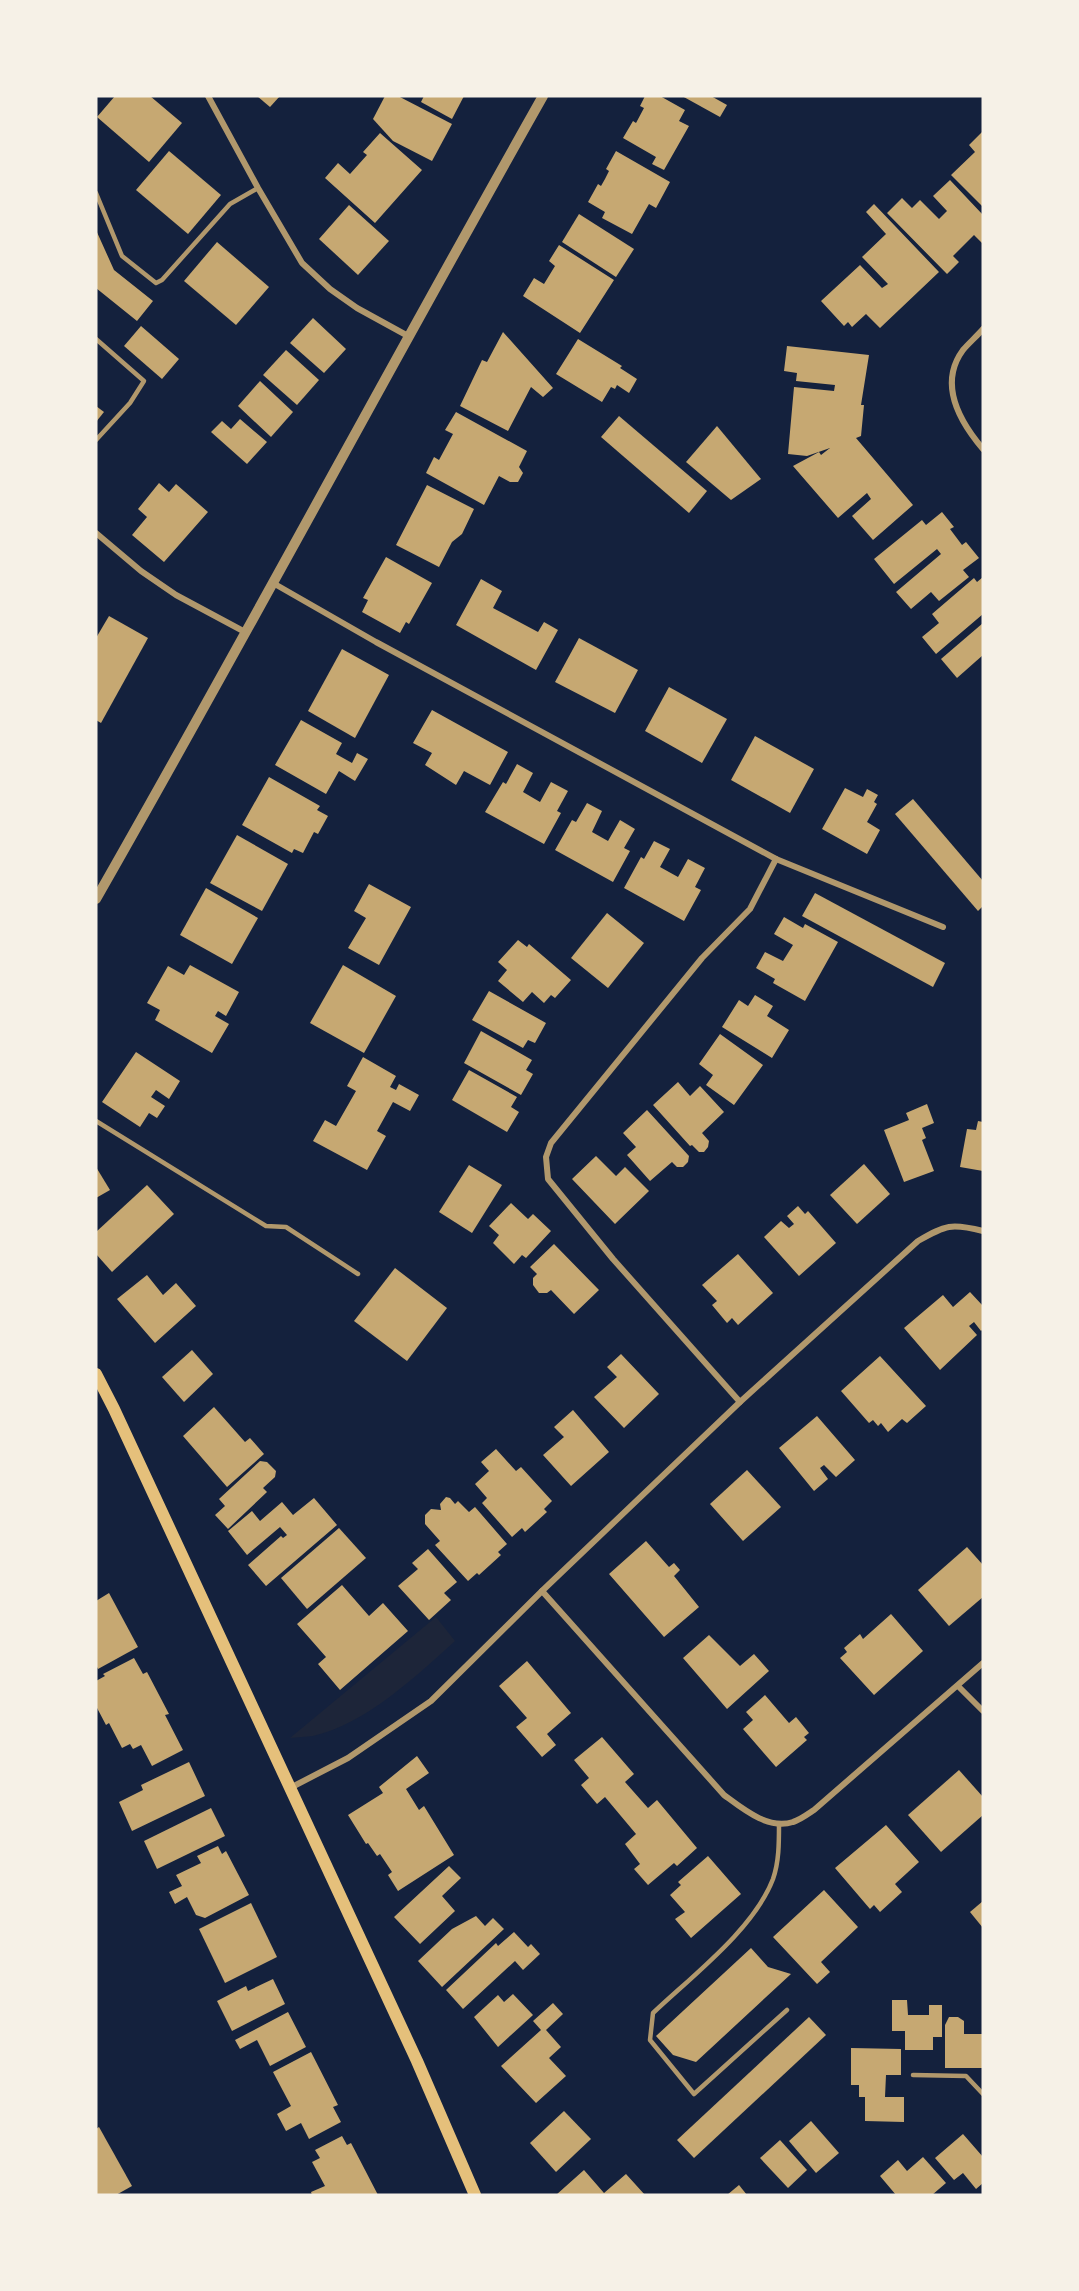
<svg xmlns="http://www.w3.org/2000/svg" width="1079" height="2291" font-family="Quicksand,sans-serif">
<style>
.green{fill:#1d2539}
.building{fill:#c6a872}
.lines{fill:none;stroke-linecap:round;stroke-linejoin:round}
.service{stroke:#b1986c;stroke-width:4.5}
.minor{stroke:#b1986c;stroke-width:6}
.tertiary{stroke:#b1986c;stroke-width:10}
.secondary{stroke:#e5c07b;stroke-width:12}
</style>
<rect width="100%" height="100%" fill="#14213d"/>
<path class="green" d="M436 1617 455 1641C416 1676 366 1724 313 1736 306 1737 298 1737 290 1738Z"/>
<g class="building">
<path d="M115 96H150L182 123 149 162 97 117Z"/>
<path d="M257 96H280L270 107Z"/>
<path d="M385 96H398L452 124 432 161 393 141 373 119Z"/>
<path d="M424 96H464L452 119 421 102Z"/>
<path d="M645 96H660L685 110 679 121 689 126 664 170 652 164 656 157 623 138 633 121 636 123 644 108 640 106Z"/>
<path d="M682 96H711L727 105 720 117Z"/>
<path d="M983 131V207L951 175 975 152 969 145Z"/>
<path d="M380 133 422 170 375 223 325 178 338 163 350 174 367 155 363 152Z"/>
<path d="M169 151 221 195 188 234 136 190Z"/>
<path d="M616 151 670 182 656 208 649 204 632 234 602 218 605 212 588 202 598 184 601 186 605 179 609 171 606 169Z"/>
<path d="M950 180 983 215V244L974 235 953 256 959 262 947 274 887 213 902 198 912 208 920 200 939 219 947 211 933 196Z"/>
<path d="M874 204 939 272 880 328 866 314 852 327 848 322 844 326 821 301 860 265 882 288 888 284 862 257 886 234 866 212Z"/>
<path d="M349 205 389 241 358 275 319 239Z"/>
<path d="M579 214 634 249 616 277 562 242Z"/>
<path d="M96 230 114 270 153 301 137 321 96 288Z"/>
<path d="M217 242 269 287 236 325 184 281Z"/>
<path d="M559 245 614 280 580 333 523 296 534 278 544 284 555 266 549 261Z"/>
<path d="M313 318 346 349 324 373 290 343Z"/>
<path d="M141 326 179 359 162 379 124 346Z"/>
<path d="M503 332 553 388 543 397 531 387 508 431 460 406 482 360 487 362Z"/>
<path d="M578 339 622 366 620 368 637 379 629 393 617 385 615 389 611 387 602 402 556 374Z"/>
<path d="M787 346 869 355 861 405H864L861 436 856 438 913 505 873 540 852 516 871 499 867 493 838 518 793 466 819 452 821 455 830 448 807 456 788 454 794 387 834 391 835 385 796 381 797 373 784 371Z"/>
<path d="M286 350 319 380 297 405 263 375Z"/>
<path d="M260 381 293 412 271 437 238 406Z"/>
<path d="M96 406 104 412 96 422Z"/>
<path d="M456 412 527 451 519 467 523 473 518 482H510L499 476 484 505 426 473 434 457 439 460 453 434 445 430Z"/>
<path d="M619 416 707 491 689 513 601 437Z"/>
<path d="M240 419 267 442 247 464 211 432 222 421 231 429Z"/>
<path d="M717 426 761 479 731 500 686 462Z"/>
<path d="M159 483 169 492 176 484 208 512 164 562 132 535 147 517 138 509Z"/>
<path d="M427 485 474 509 462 534 452 542 439 567 396 545Z"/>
<path d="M942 512 954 527 950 529 962 545 966 542 979 558 963 570 969 577 939 601 931 592 911 609 896 592 941 554 937 549 894 584 874 559 922 520 926 525Z"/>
<path d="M386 557 432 583 409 624 406 622 400 633 362 612 368 600 363 598Z"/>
<path d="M983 577V614L936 654 922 637 939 623 932 614 974 578 977 582Z"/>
<path d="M481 579 502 591 493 608 538 632 544 622 558 630 536 670 456 625Z"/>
<path d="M109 616 148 638 101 723 96 720V638Z"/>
<path d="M983 623V655L957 678 941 659Z"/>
<path d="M579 638 638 670 615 713 555 682Z"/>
<path d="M342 649 389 675 355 738 308 711Z"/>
<path d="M669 687 727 719 702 763 645 731Z"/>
<path d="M432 710 508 752 490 785 464 771 456 785 425 765 432 753 413 743Z"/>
<path d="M301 720 342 743 336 754 352 763 357 753 368 759 355 781 339 771 326 794 275 765Z"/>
<path d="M755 736 814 769 790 813 731 780Z"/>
<path d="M517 764 533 773 523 792 540 802 551 782 568 791 557 811 561 813 544 844 485 812 503 782 506 784Z"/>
<path d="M269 777 320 806 317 810 328 816 318 834 314 832 303 853 294 849 292 853 242 825Z"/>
<path d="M845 788 863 797 867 789 878 795 874 802 877 804 867 822 880 830 867 854 822 829Z"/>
<path d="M913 799 983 881V906L978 911 895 814Z"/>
<path d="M587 803 602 811 592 832 608 841 620 820 635 829 624 848 630 851 613 882 555 850 572 820 576 822Z"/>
<path d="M237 835 288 864 262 911 210 883Z"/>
<path d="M654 841 670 849 660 867 678 877 688 859 705 868 695 887 701 890 684 921 624 888 641 857 644 859Z"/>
<path d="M369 884 411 907 379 965 348 948 366 918 354 911Z"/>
<path d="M206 888 258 918 232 964 180 935Z"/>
<path d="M815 893 945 963 933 987 802 916Z"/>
<path d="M607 913 644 943 608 988 571 958Z"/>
<path d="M784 917 803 928 805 924 838 942 805 1001 773 983 775 979 756 968 765 952 783 961 793 945 774 934Z"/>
<path d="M518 940 527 947 529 944 571 980 555 998 551 995 544 1003 532 992 523 1002 498 981 507 970 498 962Z"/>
<path d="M190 965 239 992 226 1016 218 1011 215 1016 229 1024 212 1053 155 1020 160 1010 147 1003 168 966 184 975Z"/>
<path d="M343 965 396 996 364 1053 310 1023Z"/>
<path d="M489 991 546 1023 535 1043 528 1040 523 1048 472 1020Z"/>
<path d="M755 995 773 1006 767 1016 789 1030 772 1058 722 1027 739 1000 748 1006Z"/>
<path d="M481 1031 532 1060 526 1070 533 1074 521 1095 464 1063Z"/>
<path d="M720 1034 763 1065 734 1105 706 1085 713 1075 699 1064Z"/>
<path d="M136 1052 180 1081 169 1099 156 1090 151 1097 165 1106 157 1118 149 1113 140 1127 102 1102Z"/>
<path d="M363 1057 396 1076 390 1087 396 1090 399 1084 419 1095 410 1111 393 1102 377 1131 386 1136 367 1170 313 1141 325 1120 336 1126 356 1091 347 1086Z"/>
<path d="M469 1070 517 1097 511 1107 519 1112 507 1132 452 1100Z"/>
<path d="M678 1082 690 1096 700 1086 724 1112 702 1133 709 1141 708 1147 704 1152H699L692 1145 690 1146 653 1105Z"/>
<path d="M927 1104 934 1123 922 1128 926 1138 922 1140 934 1171 904 1182 884 1130 909 1120 906 1113Z"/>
<path d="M647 1110 689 1156 688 1162 683 1167H677L672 1162 650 1181 627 1155 636 1147 623 1133Z"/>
<path d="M978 1121 983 1122V1171L960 1167 967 1129 976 1130Z"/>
<path d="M596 1156 616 1176 625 1167 649 1191 615 1224 572 1179Z"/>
<path d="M864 1164 890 1194 857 1224 830 1195Z"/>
<path d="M469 1165 502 1185 472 1233 439 1212Z"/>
<path d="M96 1167 110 1190 96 1198Z"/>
<path d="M147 1185 174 1214 112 1272 96 1254V1232Z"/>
<path d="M511 1203 528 1219 533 1214 551 1231 526 1258 522 1255 514 1264 493 1243 499 1235 489 1226Z"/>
<path d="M798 1206 805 1214 808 1211 836 1243 799 1276 764 1237 781 1221 789 1228 794 1224 787 1216Z"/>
<path d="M554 1244 599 1290 574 1314 551 1290 547 1293H539L533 1285V1278L537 1274 530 1267Z"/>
<path d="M738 1254 773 1293 738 1325 732 1318 727 1323 712 1305 717 1301 702 1285Z"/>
<path d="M395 1268 447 1308 407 1361 354 1321Z"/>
<path d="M147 1275 163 1295 176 1283 196 1306 155 1343 117 1299Z"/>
<path d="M970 1292 983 1306V1329L981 1331 974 1322 969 1326 977 1335 940 1370 904 1328 943 1295 953 1307Z"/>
<path d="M192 1350 213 1374 184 1402 162 1377Z"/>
<path d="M621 1354 659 1394 624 1428 594 1397 617 1377 607 1367Z"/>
<path d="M880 1356 926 1406 907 1423 902 1419 888 1432 881 1423 878 1426 873 1420 869 1423 841 1391Z"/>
<path d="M214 1407 245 1442 250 1438 264 1454 227 1487 183 1436Z"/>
<path d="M573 1410 609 1452 571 1486 543 1455 564 1437 554 1427Z"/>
<path d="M817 1416 855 1460 836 1477 824 1465 820 1468 828 1479 814 1491 779 1448Z"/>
<path d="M496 1449 516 1471 521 1467 552 1501 544 1509 547 1512 525 1532 522 1528 512 1537 482 1503 487 1498 475 1484 489 1471 481 1462Z"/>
<path d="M260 1461 267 1462 276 1471 275 1477 263 1488 267 1492 228 1529 215 1515 225 1506 219 1499Z"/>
<path d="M747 1470 781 1507 743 1541 710 1504Z"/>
<path d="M446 1497 450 1498 455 1504 458 1501 469 1512 475 1507 507 1544 498 1552 501 1555 479 1575 477 1573 468 1581 435 1545 440 1541 425 1524V1515L431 1509 441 1510 440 1504Z"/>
<path d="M314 1498 337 1525 266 1586 248 1565 281 1536 283 1538 287 1535 280 1527 247 1555 228 1531 252 1511 260 1521 282 1502 293 1515Z"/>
<path d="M339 1528 366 1558 307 1609 281 1578Z"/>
<path d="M646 1541 669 1567 674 1563 680 1570 674 1576 699 1607 664 1637 609 1574Z"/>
<path d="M967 1547 983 1565V1597L949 1626 918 1590Z"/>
<path d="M428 1549 457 1582 444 1593 451 1600 429 1620 398 1586 418 1569 412 1563Z"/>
<path d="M342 1585 369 1616 383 1603 408 1631 340 1690 318 1664 326 1657 297 1624Z"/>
<path d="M109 1593 138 1647 98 1669 96 1665V1601Z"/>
<path d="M891 1614 923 1651 874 1695 840 1658 847 1652 844 1648 860 1634 863 1639Z"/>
<path d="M709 1635 740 1666 754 1654 769 1671 727 1709 683 1658Z"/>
<path d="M134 1658 143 1674 147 1672 169 1714 165 1715 183 1750 152 1766 141 1745 133 1749 130 1744 122 1748 109 1723 106 1725 96 1706V1681L105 1676 103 1674Z"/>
<path d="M527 1661 571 1713 547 1734 556 1745 542 1757 516 1727 527 1718 499 1686Z"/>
<path d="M765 1695 789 1723 796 1717 809 1733 804 1737 807 1740 776 1767 743 1729 753 1720 746 1712Z"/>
<path d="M602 1737 634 1774 625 1782 648 1808 657 1800 697 1848 677 1866 674 1863 648 1885 634 1869 640 1864 625 1844 636 1834 605 1797 597 1804 581 1785 589 1778 574 1760Z"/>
<path d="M417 1756 429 1773 406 1789 419 1810 424 1806 454 1855 398 1891 388 1875 392 1872 380 1854 377 1856 368 1843 366 1844 348 1815 383 1793 379 1787Z"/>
<path d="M189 1762 205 1796 132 1831 119 1802 143 1790 141 1785Z"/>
<path d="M959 1770 983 1797V1815L941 1852 908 1815Z"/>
<path d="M211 1808 225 1836 157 1869 144 1841Z"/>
<path d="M886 1825 919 1862 895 1884 902 1892 880 1912 874 1905 870 1909 835 1868Z"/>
<path d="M218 1846 222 1854 226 1851 249 1895 205 1918 196 1915 187 1897 175 1904 169 1892 182 1886 176 1875 201 1863 197 1856Z"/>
<path d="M708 1856 741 1894 691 1938 675 1919 685 1912 670 1895 681 1885 678 1882Z"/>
<path d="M449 1866 461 1878 442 1896 455 1911 420 1944 394 1917Z"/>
<path d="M824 1890 858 1927 821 1962 830 1972 817 1984 773 1937Z"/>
<path d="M983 1901V1928L970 1912Z"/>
<path d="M251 1903 277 1957 225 1983 199 1929Z"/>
<path d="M476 1916 485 1926 493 1918 504 1929 442 1987 418 1961 452 1929Z"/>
<path d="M514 1932 528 1947 531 1944 540 1954 523 1970 515 1961 463 2009 446 1990 496 1943 498 1946Z"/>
<path d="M751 1948 768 1967 791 1974 696 2062 673 2055 656 2036Z"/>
<path d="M273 1979 285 2004 232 2031 217 2001 246 1986 248 1991Z"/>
<path d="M513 1994 533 2015 498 2047 474 2017 498 1995 504 2002Z"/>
<path d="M892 2000H907L908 2015H929V2005H942V2037H933V2050H905V2031H892Z"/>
<path d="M553 2003 563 2014 546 2030 561 2047 549 2058 566 2076 536 2103 501 2066 541 2030 533 2021Z"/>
<path d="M288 2012 306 2047 270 2066 257 2040 240 2049 235 2040Z"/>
<path d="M809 2017 826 2035 694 2158 677 2140Z"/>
<path d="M949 2017H958L964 2021V2034H982V2068H945V2025Z"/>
<path d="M851 2048 901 2049V2075H886L885 2097H904V2122L865 2121V2097H859V2085H851Z"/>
<path d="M311 2052 338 2105 333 2107 341 2122 309 2139 301 2123 286 2131 277 2114 291 2106 273 2072Z"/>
<path d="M564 2111 591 2139 556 2172 530 2143Z"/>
<path d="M811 2121 839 2153 816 2173 789 2141Z"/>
<path d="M99 2127 132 2186 116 2195H96V2129Z"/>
<path d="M963 2134 983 2157V2183L976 2189 963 2173 954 2180 935 2158Z"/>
<path d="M342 2136 347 2145 351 2143 378 2195H312L311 2192 325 2186 312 2162 320 2158 315 2150Z"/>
<path d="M780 2140 807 2170 788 2188 760 2158Z"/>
<path d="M923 2157 946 2183 932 2195H896L880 2176 898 2160 907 2171Z"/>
<path d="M584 2170 604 2193 626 2174 645 2195H556Z"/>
<path d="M739 2185 747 2195H727Z"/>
</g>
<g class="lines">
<g class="service">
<path d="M96 193 122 256 156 283 162 280 230 204 258 188"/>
<path d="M96 339 144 381 130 403 96 440"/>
<path d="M96 1121 266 1226 286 1227 358 1274"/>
<path d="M779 1824C779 1843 779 1862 773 1879 754 1929 692 1976 653 2013L650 2040 694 2094 787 2010"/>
<path d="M913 2075 966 2076 983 2094"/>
</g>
<g class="minor">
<path d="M208 96 258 188 302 263 330 289 357 308 408 336"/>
<path d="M983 329C977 336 969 343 963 350 938 384 960 422 983 449"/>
<path d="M96 533 141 571 176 595 245 632"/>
<path d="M273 583 376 642 776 859 943 927"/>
<path d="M740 1402 613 1259 548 1179 546 1157 551 1143 702 958 750 909 776 859"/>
<path d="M542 1591 724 1795C743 1809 768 1830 793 1822 800 1820 808 1814 814 1810L983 1663"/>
<path d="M958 1686 983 1711"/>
<path d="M290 1788 348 1758 431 1701 542 1591 740 1402 918 1241C946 1225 951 1223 983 1231"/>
</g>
<path class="tertiary" d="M96 899C248 633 392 363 543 96"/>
<path class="secondary" d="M96 1374 114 1409 417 2061 475 2195"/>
</g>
<rect width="1079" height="2291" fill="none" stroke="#f6f1e7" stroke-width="195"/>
</svg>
